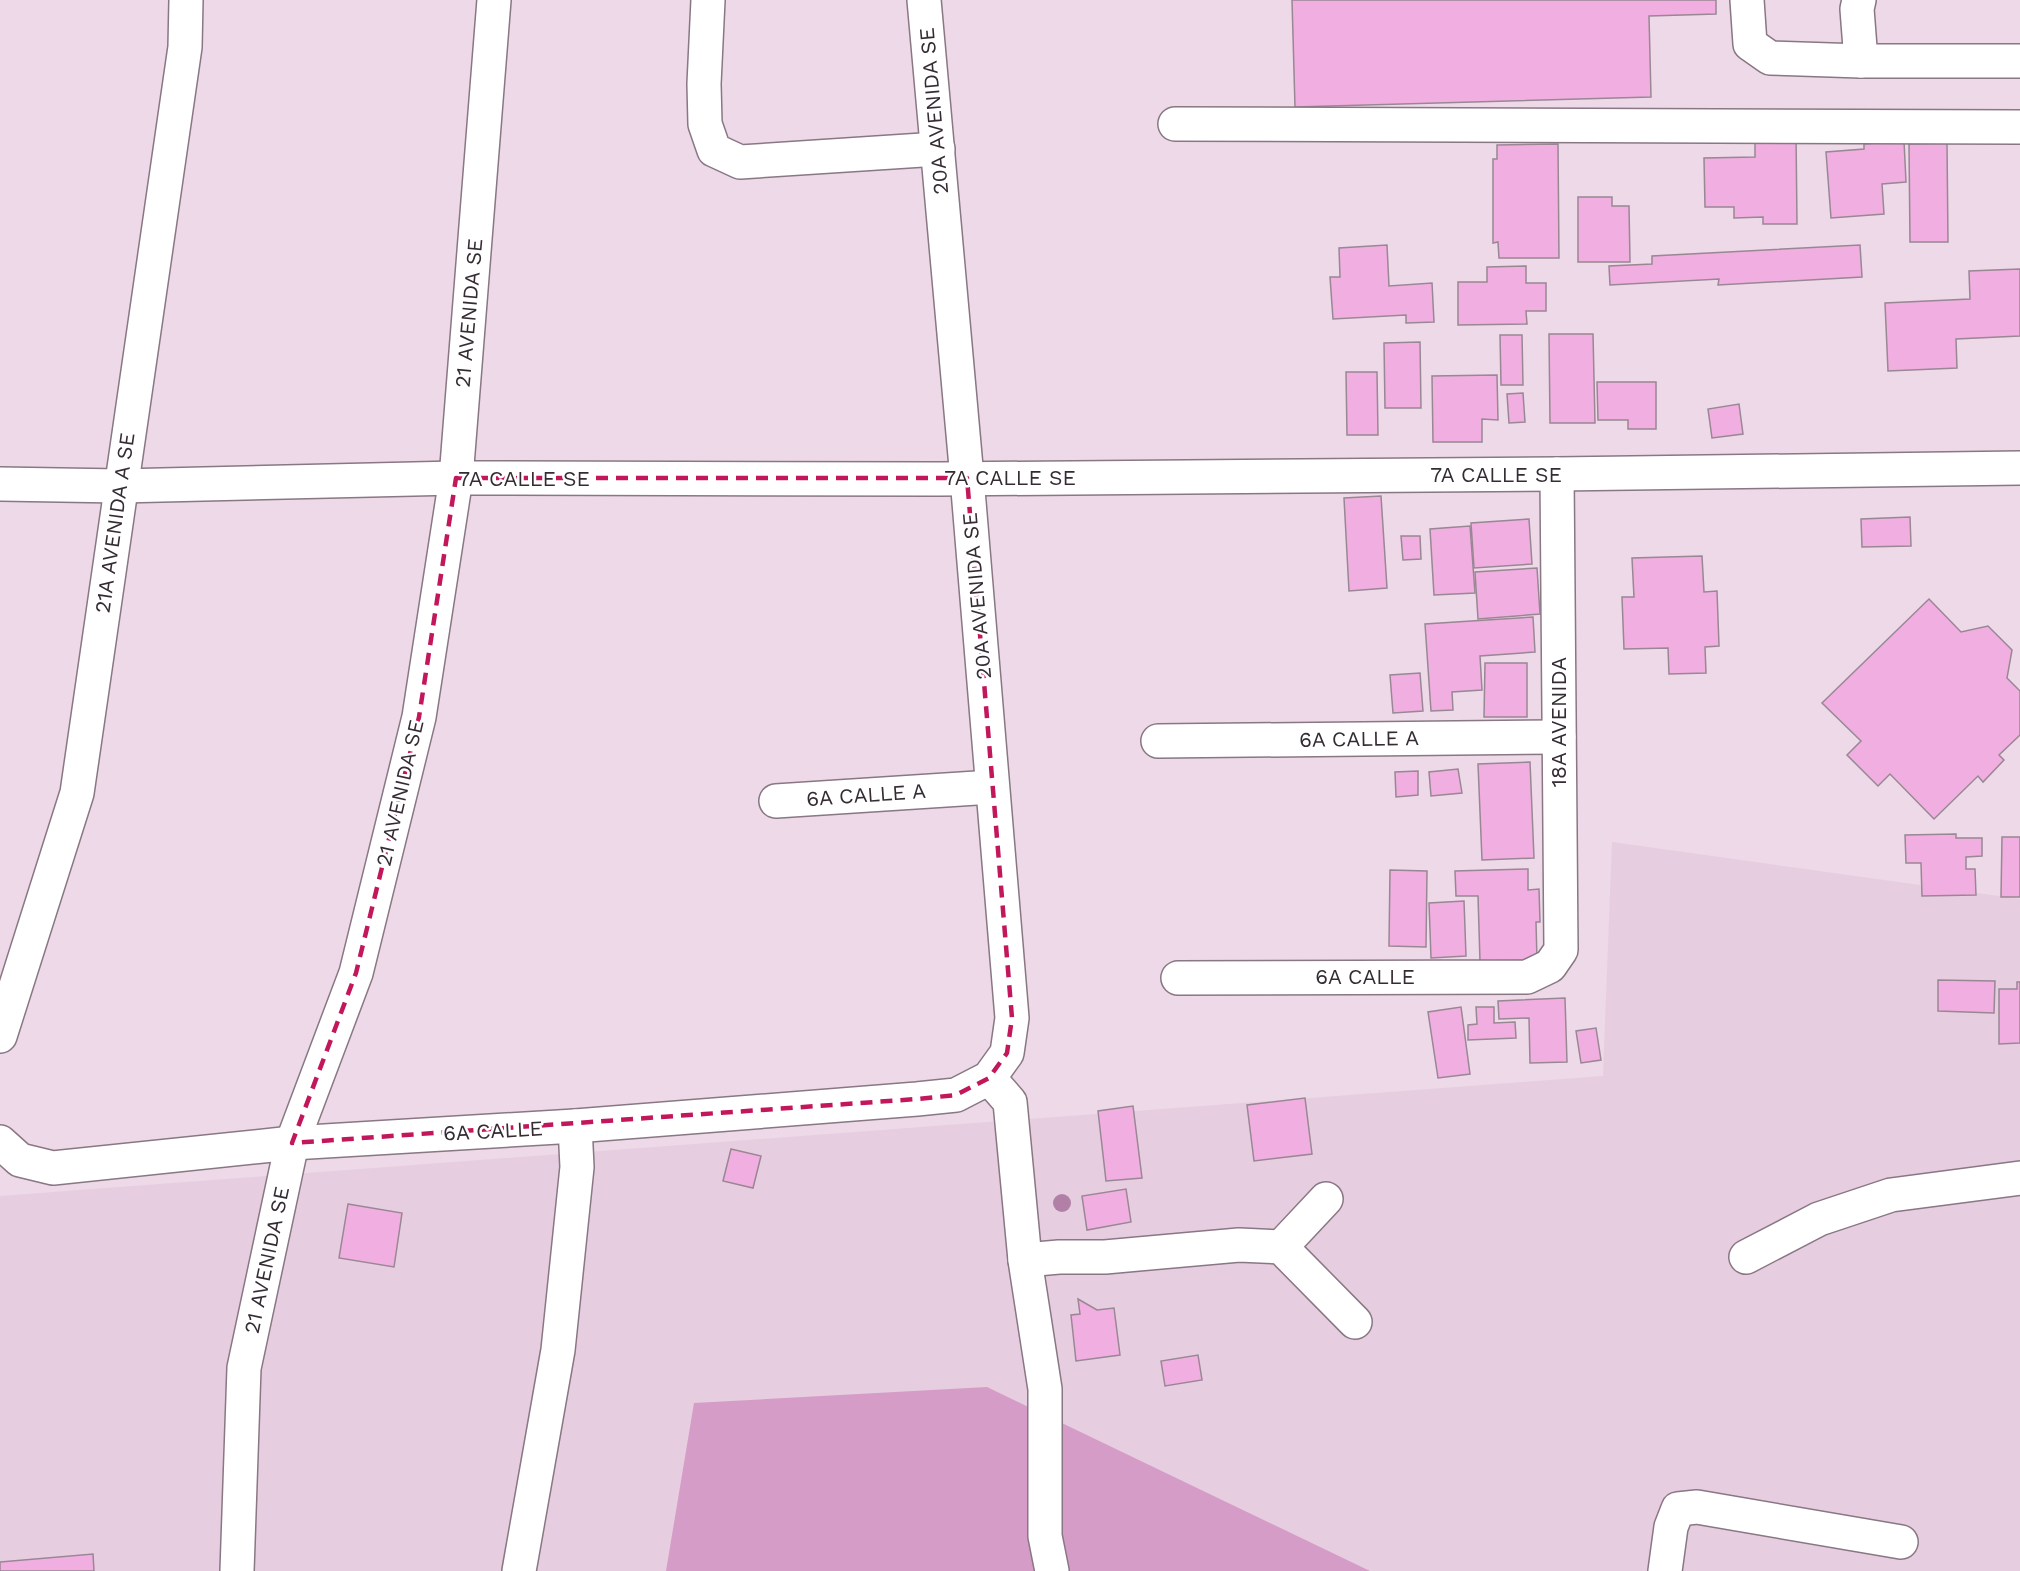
<svg xmlns="http://www.w3.org/2000/svg" width="2020" height="1571" font-family="'Work Sans',sans-serif">
<style>
.built{fill:#e7cde0}
.green{fill:#d49cc6}
.building{fill:#f1afe1;stroke:#998794;stroke-width:1.5}
.lines{fill:none;stroke-linecap:round;stroke-linejoin:round}
.minor-casing{stroke:#897784;stroke-width:36}
.minor{stroke:#fff;stroke-width:33}
.tree{fill:#b280a7}
.marked{fill:none;stroke:#c2185b;stroke-width:4.5;stroke-dasharray:12 8;stroke-linejoin:round}
.labels{text-anchor:middle;stroke-width:5;stroke-linejoin:round;paint-order:stroke}
.street-label{font-size:21px;fill:#342c32;stroke:#fff}
</style>
<rect width="100%" height="100%" fill="#edd9e7"/>
<path class="built" d="M1612 842 2020 899V1571H0V1196L1603 1076Z"/>
<path class="green" d="M987 1387 1370 1571H666L694 1403Z"/>
<g class="building">
<path d="M1292 0H1716V14L1649 16 1651 97 1295 107Z"/>
<path d="M1755 133H1796L1797 224H1763V217L1734 218V207H1705L1704 158 1755 157Z"/>
<path d="M1904 141 1906 182 1882 184 1884 214 1831 218 1826 152 1864 149V144Z"/>
<path d="M1947 143 1948 242H1910L1909 144Z"/>
<path d="M1558 144 1559 258H1499L1498 242 1493 243V159H1497V145Z"/>
<path d="M1578 197H1612V206H1629L1630 262H1578Z"/>
<path d="M1387 245 1389 286 1432 283 1434 322 1406 323V315L1333 319 1330 277H1340L1339 248Z"/>
<path d="M1860 245 1862 277 1718 285 1719 279 1610 285 1609 266 1652 264V256Z"/>
<path d="M1526 266V283H1546V311H1526L1527 324 1458 325V282H1487V267Z"/>
<path d="M2020 269V336L1956 339 1957 368 1888 371 1885 303 1970 299 1969 271Z"/>
<path d="M1549 334H1593L1595 423H1550Z"/>
<path d="M1500 335H1522L1523 385H1501Z"/>
<path d="M1420 342 1421 408H1385L1384 343Z"/>
<path d="M1346 372H1377L1378 435H1347Z"/>
<path d="M1497 375 1498 420 1482 419V442H1433L1432 376Z"/>
<path d="M1597 382H1656V429H1628V420H1598Z"/>
<path d="M1523 393 1525 422 1509 423 1507 394Z"/>
<path d="M1739 404 1743 434 1712 438 1708 409Z"/>
<path d="M1381 496 1387 588 1349 591 1344 498Z"/>
<path d="M1910 517 1911 546 1862 547 1861 519Z"/>
<path d="M1529 519 1532 564 1474 568 1471 523Z"/>
<path d="M1470 526 1475 593 1434 595 1430 529Z"/>
<path d="M1401 536H1420L1421 559 1403 560Z"/>
<path d="M1702 556 1704 592 1717 591 1719 646 1705 647 1706 673 1669 674 1668 648 1624 649 1622 597H1634L1632 558Z"/>
<path d="M1537 568 1540 614 1478 619 1475 572Z"/>
<path d="M1929 599 1961 632 1988 626 2012 650 2007 678 2020 691V735L1999 755 2004 760 1983 782 1978 776 1934 819 1890 774 1878 786 1847 755 1861 741 1822 703Z"/>
<path d="M1533 617 1535 652 1480 656 1482 690 1452 692 1453 710 1431 711 1425 624Z"/>
<path d="M1485 663H1527V717H1484Z"/>
<path d="M1420 673 1423 711 1393 713 1390 675Z"/>
<path d="M1530 762 1534 858 1482 860 1478 764Z"/>
<path d="M1458 769 1462 793 1431 796 1429 772Z"/>
<path d="M1418 771V795L1396 797 1395 772Z"/>
<path d="M1956 834V838H1982V856L1966 857V869H1975L1976 895 1922 896 1921 863H1906L1905 835Z"/>
<path d="M2002 837H2020V897H2001Z"/>
<path d="M1528 869V890L1539 889 1540 922H1536L1537 960 1480 961 1478 896H1456L1455 871Z"/>
<path d="M1390 870 1427 871 1426 947 1389 946Z"/>
<path d="M1464 901 1466 956 1431 958 1429 903Z"/>
<path d="M1938 980 1995 981 1994 1013 1938 1011Z"/>
<path d="M2017 982H2020V1043L1999 1044V989H2017Z"/>
<path d="M1565 998 1567 1062 1530 1063 1529 1018 1499 1019 1498 1001Z"/>
<path d="M1461 1007 1470 1074 1438 1078 1428 1012Z"/>
<path d="M1476 1007H1494V1023L1515 1022 1516 1038 1468 1040V1025L1477 1024Z"/>
<path d="M1596 1028 1601 1060 1581 1063 1576 1031Z"/>
<path d="M1305 1098 1312 1154 1254 1161 1247 1105Z"/>
<path d="M1133 1106 1142 1178 1106 1181 1098 1111Z"/>
<path d="M731 1149 761 1156 753 1188 723 1181Z"/>
<path d="M1126 1189 1131 1222 1087 1230 1082 1196Z"/>
<path d="M348 1204 402 1213 394 1267 339 1258Z"/>
<path d="M1078 1299 1097 1310 1114 1308 1120 1355 1076 1361 1071 1315 1080 1314Z"/>
<path d="M1198 1355 1202 1380 1165 1386 1161 1361Z"/>
<path d="M93 1554 94 1571H0V1562Z"/>
</g>
<g class="lines">
<g class="minor-casing">
<g id="minor">
<path d="M708 0 704 84 705 124 714 150 740 162 938 149"/>
<path d="M1747 0 1750 44 1770 58 1861 61 1857 9 1859 0"/>
<path d="M1861 61H2020"/>
<path d="M1175 124 2020 127"/>
<path d="M0 484 120 486 456 478 940 479 1557 474 2020 468"/>
<path d="M1158 741 1559 737"/>
<path d="M776 801 992 787"/>
<path d="M1178 978 1527 977 1550 966 1561 950 1557 474"/>
<path d="M0 1036 77 793 185 47 186 0"/>
<path d="M989 1078 1010 1102 1025 1260 1059 1257H1105L1239 1245 1281 1247 1355 1322"/>
<path d="M0 1142 20 1160 53 1168 292 1143 575 1126 917 1099 956 1095 989 1078 1007 1053 1012 1018 967 478 924 0"/>
<path d="M1281 1247 1326 1199"/>
<path d="M1746 1257 1819 1219 1891 1195 2020 1178"/>
<path d="M1025 1260 1045 1389V1536L1052 1571"/>
<path d="M237 1571 244 1368 292 1143 356 973 419 717 456 478 494 0"/>
<path d="M519 1571 558 1350 577 1167 575 1126"/>
<path d="M1665 1571 1671 1527 1678 1509 1697 1507 1901 1542"/>
</g>
</g>
<use href="#minor" class="minor"/>
</g>
<circle class="tree" cx="1062" cy="1203" r="9"/>
<path class="marked" d="M456 478H967L1012 1018 1007 1053 989 1078 956 1095 917 1099 292 1143 356 973 419 717Z"/>
<g class="labels">
<g class="street-label">
<text transform="translate(934 111) rotate(-95)" y="7">20A AVENIDA SE</text>
<text transform="translate(469 313) rotate(-85)" y="7">21 AVENIDA SE</text>
<text x="1496" y="482">7A CALLE SE</text>
<text x="1010" y="485">7A CALLE SE</text>
<text x="524" y="486">7A CALLE SE</text>
<text transform="translate(115 523) rotate(-82)" y="7">21A AVENIDA A SE</text>
<text transform="translate(977 596) rotate(-95)" y="7">20A AVENIDA SE</text>
<text transform="translate(1559 722) rotate(-90)" y="7">18A AVENIDA</text>
<text transform="translate(1359 739) rotate(-1)" y="7">6A CALLE A</text>
<text transform="translate(400 793) rotate(-77)" y="7">21 AVENIDA SE</text>
<text transform="translate(866 795) rotate(-4)" y="7">6A CALLE A</text>
<text x="1365" y="984">6A CALLE</text>
<text transform="translate(493 1131) rotate(-3)" y="7">6A CALLE</text>
<text transform="translate(267 1260) rotate(-78)" y="7">21 AVENIDA SE</text>
</g>
</g>
</svg>
